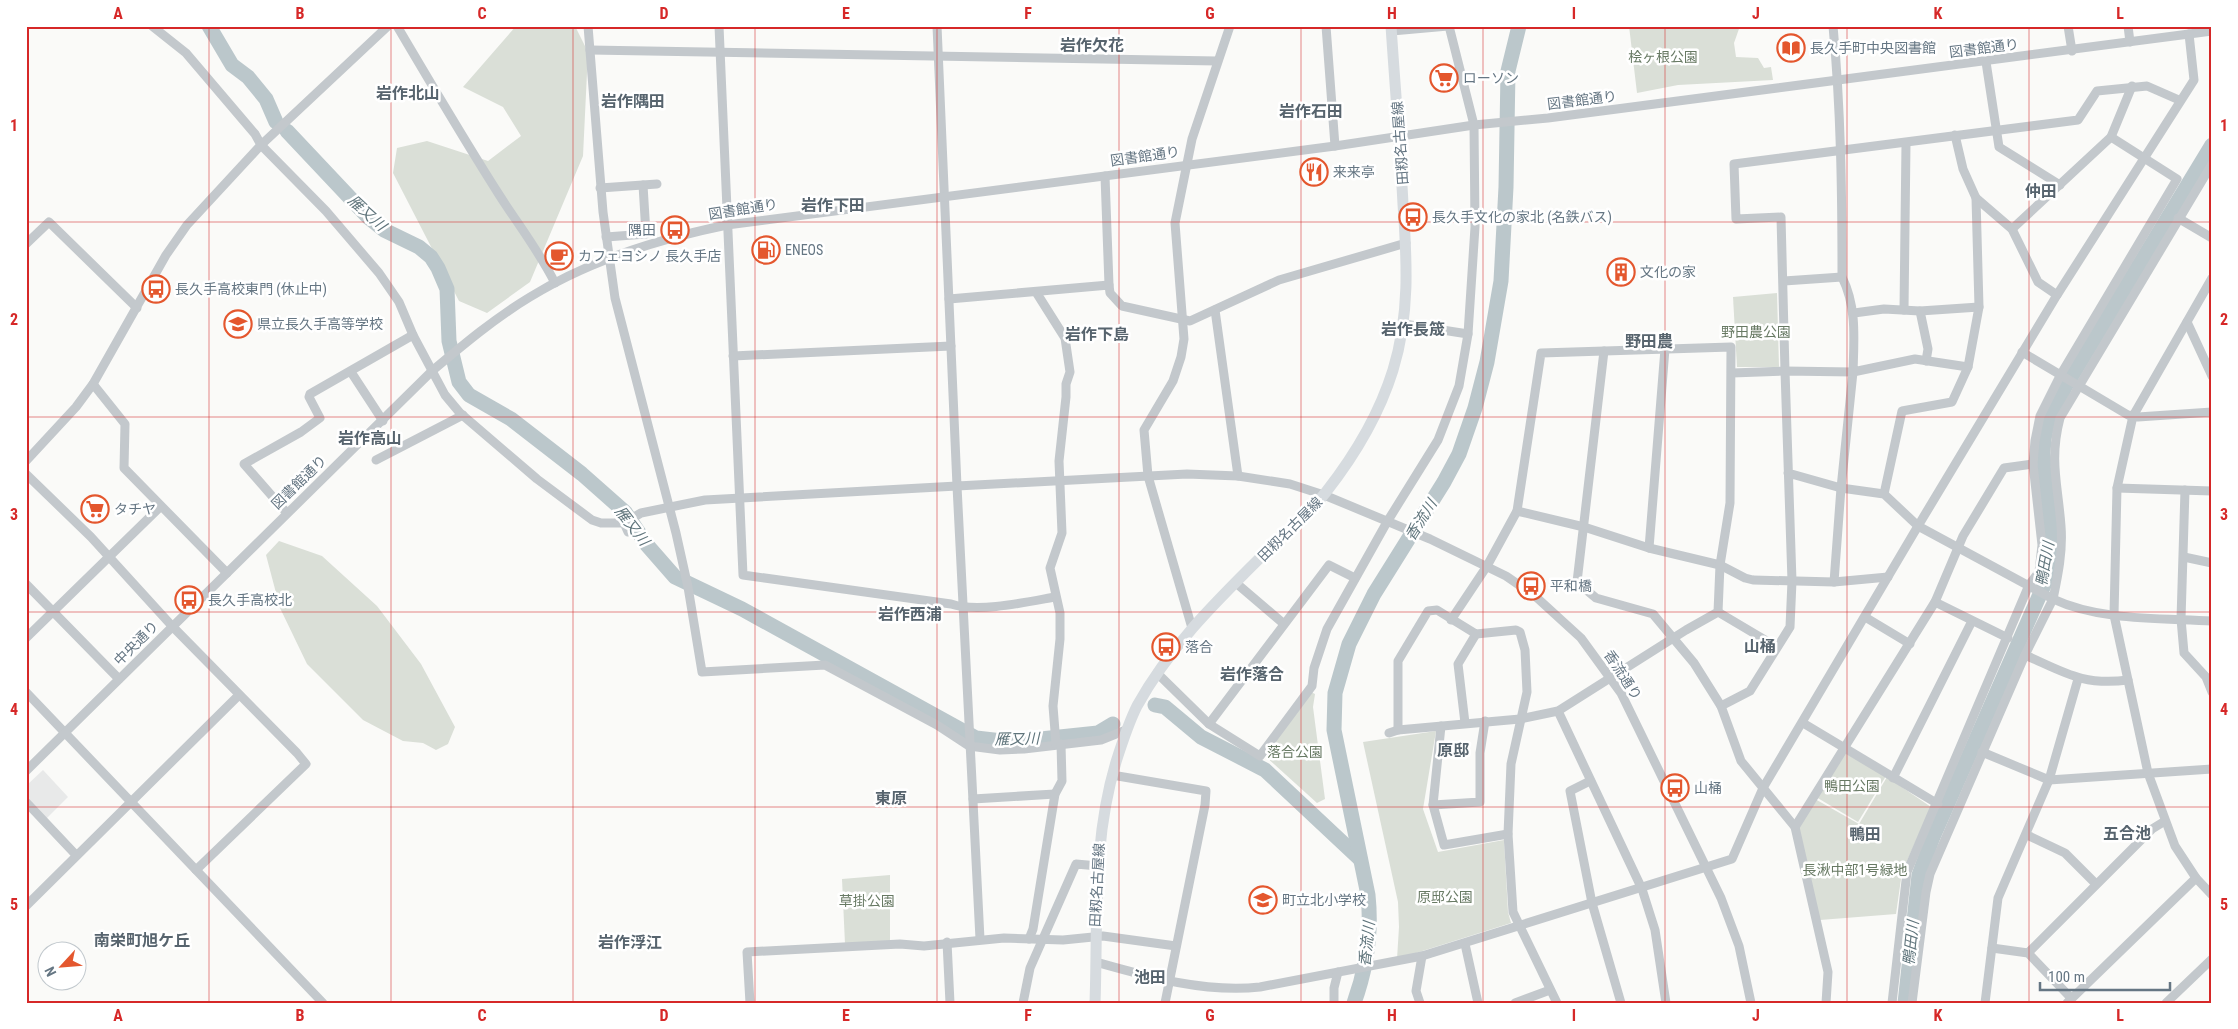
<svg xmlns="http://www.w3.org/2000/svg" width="2238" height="1029" font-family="'Roboto Condensed','Noto Sans JP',sans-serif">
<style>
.built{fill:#e8e9e9}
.green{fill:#dadfd7}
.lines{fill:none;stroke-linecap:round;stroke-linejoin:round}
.river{stroke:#bbc7cb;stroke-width:15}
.minor{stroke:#c3c8cc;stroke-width:9}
.major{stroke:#d6dbdf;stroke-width:11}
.grid{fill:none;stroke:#d62828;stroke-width:1;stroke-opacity:0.55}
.labels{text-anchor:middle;stroke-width:5;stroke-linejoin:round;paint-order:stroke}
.poi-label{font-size:14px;fill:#657683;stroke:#fff;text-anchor:start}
.street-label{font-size:14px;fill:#657683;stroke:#fff}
.park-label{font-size:14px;fill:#687a64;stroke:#fff}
.water-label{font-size:15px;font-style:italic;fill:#60757c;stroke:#fff}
.quarter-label{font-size:16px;font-weight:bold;fill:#57646e;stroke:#fff}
.neatline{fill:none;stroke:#d62828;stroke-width:2}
.grid-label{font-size:16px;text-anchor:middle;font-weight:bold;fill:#d62828}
</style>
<rect width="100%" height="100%" fill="#fafaf8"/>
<path class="built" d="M43 770 68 797 45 820 26 800V786Z"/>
<g class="green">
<path d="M516 26H575L588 52 583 156 530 282 487 313 459 301 393 173 397 148 427 141 488 161 521 136 503 107 463 87Z"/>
<path d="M1629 26H1740L1734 43 1736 57 1758 58 1764 68 1771 67 1773 80 1678 85 1637 93Z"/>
<path d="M1777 293 1779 367H1737L1733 297Z"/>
<path d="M279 541 322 556 377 606 421 664 455 727 448 744 436 750 423 743 403 741 363 720 307 664 280 608 266 555Z"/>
<path d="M1311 692 1315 694 1313 707 1325 799 1317 803 1264 755Z"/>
<path d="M1436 731 1423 809 1438 852 1504 840 1508 912 1511 923 1397 959 1399 927 1398 902 1363 742Z"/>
<path d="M1845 753 1886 776 1858 822 1816 797Z"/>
<path d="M1887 777 1931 807 1902 872 1896 914 1820 920 1797 826 1815 799 1859 824Z"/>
<path d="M890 875V941L845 944 842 879Z"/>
</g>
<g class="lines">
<g class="river">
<path d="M209 26 232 65 248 77 266 99 276 122"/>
<path d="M287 131 369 218 384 230 419 247 431 257 438 268 447 289 449 341 459 382 469 395 511 419 582 474 625 512 647 545 675 577 742 609 976 738 1011 742 1098 733 1113 724"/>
<path d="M1155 705 1165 707 1201 737 1265 770 1360 859"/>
<path d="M1354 1003C1367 967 1372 933 1368 895L1334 730 1335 693 1349 644 1374 594 1444 482 1459 454 1475 408 1487 362 1501 281 1506 187 1508 71 1519 26"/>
<path d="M1905 1003 1919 875 1933 837 2045 583 2051 551V529L2043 453 2044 439 2047 425 2065 387 2212 145"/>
</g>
<g class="minor">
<path d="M152 26 186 53 255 134 261 145 326 211 379 273 399 302 413 335 445 395 460 413 537 479 592 520 601 523H624L628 532"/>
<path d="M397 26C430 82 463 138 498 193 517 223 539 251 555 283"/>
<path d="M588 26 603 212 615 298 676 533 688 587 702 672 825 665 937 725 969 746 1000 750 1024 749 1101 740 1126 730"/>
<path d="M719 26 743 575 951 604C978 613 1027 602 1055 597"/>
<path d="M937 26 957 486 1187 474 1238 476 1290 484 1324 495 1430 539 1506 576 1535 596 1581 638 1621 693 1721 898 1739 946 1751 1003"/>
<path d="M1326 26 1335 146"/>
<path d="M1833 26C1841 110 1842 193 1842 277 1857 307 1854 339 1853 372L1915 359 1968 367"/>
<path d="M2068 26 2072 51"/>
<path d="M2128 26 2130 42"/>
<path d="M1392 31 1448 26"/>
<path d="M590 50 1217 61"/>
<path d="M1986 62 1999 147 2060 185"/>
<path d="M1105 176 1109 285"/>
<path d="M600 188 657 184"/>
<path d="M1976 198 2012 229 2038 282 2057 295"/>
<path d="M2178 218 2212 238"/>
<path d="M2012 229 2111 137 2132 86"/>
<path d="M606 237 646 234 643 185"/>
<path d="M26 244 49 222 137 308"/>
<path d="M2212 278 2133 416 2117 488 2114 615 2148 773 2175 846 2196 878 2212 895"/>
<path d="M1784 281 1842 277"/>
<path d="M1036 292 1065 338 1070 372 1066 384V397L1059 461 1062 533 1050 568 1060 613V639L1053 706 1056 744"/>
<path d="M949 299 1109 285 1110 293 1122 306 1190 321 1279 280 1406 243"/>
<path d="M1215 310 1238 476"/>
<path d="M1904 310 1906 143"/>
<path d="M1920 311 1928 349 1926 361"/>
<path d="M1854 313 1884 309 1920 311 1979 307"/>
<path d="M2187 322 2212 376"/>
<path d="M1404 324 1468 334"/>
<path d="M1604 351 1577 582 1596 598 1653 614 1694 663 1721 706 1741 761 1795 827 1828 972 1826 1003"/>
<path d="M2022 352 2128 415 2138 417 2212 412"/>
<path d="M733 356 951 346"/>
<path d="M351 372 383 421"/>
<path d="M1732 373 1785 371 1781 217 1736 219 1734 164 2078 120 2097 91 2147 86 2179 100"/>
<path d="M93 384 125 424 124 468 227 573"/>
<path d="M376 460 463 415"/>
<path d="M26 461 76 407 93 384 166 255 187 225 261 145 388 26"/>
<path d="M26 474 91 537 172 626 297 753 306 764 196 870"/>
<path d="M2117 488 2212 491"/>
<path d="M2185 490 2181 619 2184 653 2206 677 2212 692"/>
<path d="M1884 494 1902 411 1952 402 1968 367 1979 307 1976 198 1963 169 1955 135"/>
<path d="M1517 511 1584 527 1649 548 1720 565 1745 578 1753 580 1834 582 1841 488 1884 494 1918 526 2057 295 2194 80 2189 34"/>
<path d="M286 512 244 464 301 432 320 418 309 397 310 394 413 335"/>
<path d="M624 523 641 513 705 500 957 486 980 939"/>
<path d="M1649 548 1665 349"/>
<path d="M2184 557 2212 563"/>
<path d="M1834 582 1888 577"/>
<path d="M1236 583 1284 624"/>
<path d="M26 584 119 679"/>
<path d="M1935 602 1963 536 2004 468 2033 464"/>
<path d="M1718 612 1777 647"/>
<path d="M1865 617 1910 644"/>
<path d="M1192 628 1148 476 1144 430 1173 381 1181 357 1184 339 1175 223 1192 139 1230 26"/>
<path d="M26 638 160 507"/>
<path d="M2025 655C2064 672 2083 686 2128 680"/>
<path d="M1157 673 1209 724 1260 756 1312 686 1314 668 1327 629 1387 522 1438 440 1459 386 1468 334 1475 227 1474 125 1449 26"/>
<path d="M26 692 323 1003"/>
<path d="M1721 706 1750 691 1790 627 1792 581 1785 371 1853 372 1841 488 1788 473"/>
<path d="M1558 711 1642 889 1655 930 1666 1003"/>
<path d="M1465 723 1458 664 1476 634"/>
<path d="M1803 723 1938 804"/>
<path d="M1209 724 1329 565 1355 578"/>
<path d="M1441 726 1433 805 1444 845 1508 834"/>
<path d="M1398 730V661L1428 611 1437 610 1476 634 1516 630 1520 632 1525 650 1527 692 1511 764 1508 834 1513 912 1557 1003"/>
<path d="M1389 733 1398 730 1520 719 1558 711 1686 630 1718 612 1720 565 1730 503 1731 347 1541 353 1517 511 1487 566 1451 620"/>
<path d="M1982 752 2049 780 2212 769"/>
<path d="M26 771 432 371C463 345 495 318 530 297 590 260 658 239 727 225L1335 146 1474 125 1548 118 2212 31"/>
<path d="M1112 775 1206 791 1205 805 1165 1003"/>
<path d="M1893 778 1972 621"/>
<path d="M1590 781 1570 791 1592 903 1621 1003"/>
<path d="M973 799 1055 794"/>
<path d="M26 802 76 855"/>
<path d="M1433 805 1480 802V753L1485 721"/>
<path d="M1795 827 1935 602 2008 638"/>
<path d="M2027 835 2065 853 2096 884"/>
<path d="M26 906 239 695"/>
<path d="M1029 939 1033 929 1055 794 1062 781 1061 744"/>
<path d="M947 942 950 1003"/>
<path d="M1465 944 1478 1003"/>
<path d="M1992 948 2028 953 2071 998"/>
<path d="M2028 953 2152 829 2165 821"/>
<path d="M1096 962C1149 977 1205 993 1260 987L1422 956 1732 859 1763 788 1918 526 2053 599C2058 575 2063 551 2061 526 2058 485 2049 460 2060 418L2212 164"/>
<path d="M750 1003 747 952 900 944 924 946 1004 938 1063 940 1103 936 1176 946"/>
<path d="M1023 1003 1030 968 1076 864 1098 866"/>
<path d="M1334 1003V988L1338 972"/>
<path d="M1420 1003 1416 991 1422 956"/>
<path d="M1515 1003 1550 990"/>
<path d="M1892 1003 1907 872 2029 585 2039 572 2042 545 2033 464 2035 441 2040 416 2061 374 2177 179 2111 137"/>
<path d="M1912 1003 1926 892 1930 874 2025 655 2053 599C2100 621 2160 618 2212 621"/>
<path d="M1985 1003 1998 898 2049 780 2078 679"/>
<path d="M2067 1003 2196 878"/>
<path d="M2166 1003 2212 959"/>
</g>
<path class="major" d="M1095 1003C1098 920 1092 842 1116 762 1122 743 1128 724 1137 706 1172 642 1225 593 1276 542 1293 526 1312 510 1326 492 1355 455 1379 415 1393 370 1410 315 1407 261 1403 204 1400 145 1395 86 1391 26"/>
</g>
<path class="grid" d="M209 26V1003M391 26V1003M573 26V1003M755 26V1003M937 26V1003M1119 26V1003M1301 26V1003M1483 26V1003M1665 26V1003M1847 26V1003M2029 26V1003M26 222H2212M26 417H2212M26 612H2212M26 807H2212"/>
<defs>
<g id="library-ring" transform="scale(1.4375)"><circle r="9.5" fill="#fff" stroke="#e4572e" stroke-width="1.5"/><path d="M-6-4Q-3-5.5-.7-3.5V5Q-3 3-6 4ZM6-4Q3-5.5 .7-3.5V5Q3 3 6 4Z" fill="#e4572e"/></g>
<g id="supermarket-ring" transform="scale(1.4375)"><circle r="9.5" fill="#fff" stroke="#e4572e" stroke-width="1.5"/><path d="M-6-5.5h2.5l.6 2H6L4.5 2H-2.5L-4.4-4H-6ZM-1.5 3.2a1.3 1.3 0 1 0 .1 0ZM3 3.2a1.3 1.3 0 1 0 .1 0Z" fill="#e4572e"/></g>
<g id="restaurant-ring" transform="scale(1.4375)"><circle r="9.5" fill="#fff" stroke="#e4572e" stroke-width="1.5"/><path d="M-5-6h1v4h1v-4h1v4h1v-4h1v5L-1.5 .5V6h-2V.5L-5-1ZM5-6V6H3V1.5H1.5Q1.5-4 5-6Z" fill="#e4572e"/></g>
<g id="bus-ring" transform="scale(1.4375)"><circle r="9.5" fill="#fff" stroke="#e4572e" stroke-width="1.5"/><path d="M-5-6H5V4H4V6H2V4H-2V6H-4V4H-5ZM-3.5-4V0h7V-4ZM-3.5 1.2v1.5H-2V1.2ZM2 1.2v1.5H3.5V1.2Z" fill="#e4572e"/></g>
<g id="fuel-ring" transform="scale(1.4375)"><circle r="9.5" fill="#fff" stroke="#e4572e" stroke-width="1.5"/><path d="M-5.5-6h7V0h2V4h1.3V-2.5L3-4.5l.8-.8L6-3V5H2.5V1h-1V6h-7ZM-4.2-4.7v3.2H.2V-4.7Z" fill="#e4572e"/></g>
<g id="cafe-ring" transform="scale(1.4375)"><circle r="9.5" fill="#fff" stroke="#e4572e" stroke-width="1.5"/><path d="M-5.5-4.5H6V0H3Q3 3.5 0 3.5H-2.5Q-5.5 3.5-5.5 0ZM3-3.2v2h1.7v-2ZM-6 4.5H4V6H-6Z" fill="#e4572e"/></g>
<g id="building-ring" transform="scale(1.4375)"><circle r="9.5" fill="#fff" stroke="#e4572e" stroke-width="1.5"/><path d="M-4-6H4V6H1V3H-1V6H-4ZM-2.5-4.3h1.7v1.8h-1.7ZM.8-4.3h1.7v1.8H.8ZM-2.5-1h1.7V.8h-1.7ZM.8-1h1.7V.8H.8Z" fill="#e4572e"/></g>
<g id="school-ring" transform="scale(1.4375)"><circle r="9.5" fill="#fff" stroke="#e4572e" stroke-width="1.5"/><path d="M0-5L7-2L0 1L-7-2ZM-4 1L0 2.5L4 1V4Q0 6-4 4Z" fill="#e4572e"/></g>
</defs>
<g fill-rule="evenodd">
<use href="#library-ring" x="1791" y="48"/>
<use href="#supermarket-ring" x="1444" y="78"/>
<use href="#restaurant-ring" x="1314" y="172"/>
<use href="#bus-ring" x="1413" y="217"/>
<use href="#bus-ring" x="675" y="230"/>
<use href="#fuel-ring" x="766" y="250"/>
<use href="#cafe-ring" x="559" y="256"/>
<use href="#building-ring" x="1621" y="272"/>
<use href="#bus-ring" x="156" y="289"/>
<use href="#school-ring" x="238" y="324"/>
<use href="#supermarket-ring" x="95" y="509"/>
<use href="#bus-ring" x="1531" y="586"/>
<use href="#bus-ring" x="189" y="600"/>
<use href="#bus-ring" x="1166" y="647"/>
<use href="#bus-ring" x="1675" y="788"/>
<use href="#school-ring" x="1263" y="900"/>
</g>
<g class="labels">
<g class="poi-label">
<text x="1810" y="53">長久手町中央図書館</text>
<text x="1463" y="83">ローソン</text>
<text x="1333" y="177">来来亭</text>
<text x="1432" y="222">長久手文化の家北 (名鉄バス)</text>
<text x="656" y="235" text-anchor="end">隅田</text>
<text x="785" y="255">ENEOS</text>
<text x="578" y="261">カフェヨシノ 長久手店</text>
<text x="1640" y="277">文化の家</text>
<text x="175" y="294">長久手高校東門 (休止中)</text>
<text x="257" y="329">県立長久手高等学校</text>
<text x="114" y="514">タチヤ</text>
<text x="1550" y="591">平和橋</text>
<text x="208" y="605">長久手高校北</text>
<text x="1185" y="652">落合</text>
<text x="1694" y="793">山桶</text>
<text x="1282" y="905">町立北小学校</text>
</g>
<g class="street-label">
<text transform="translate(1984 48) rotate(-7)" y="5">図書館通り</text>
<text transform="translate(1582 100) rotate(-7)" y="5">図書館通り</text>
<text transform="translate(1400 143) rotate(-94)" y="5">田籾名古屋線</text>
<text transform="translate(1145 156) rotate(-8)" y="5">図書館通り</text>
<text transform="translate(743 209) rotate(-9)" y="5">図書館通り</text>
<text transform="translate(299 482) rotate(-44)" y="5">図書館通り</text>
<text transform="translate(1290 529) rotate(-45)" y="5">田籾名古屋線</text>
<text transform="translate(136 643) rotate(-45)" y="5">中央通り</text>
<text transform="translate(1623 675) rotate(57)" y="5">香流通り</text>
<text transform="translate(1097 885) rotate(-87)" y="5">田籾名古屋線</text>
</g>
<g class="park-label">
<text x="1663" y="62">桧ヶ根公園</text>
<text x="1756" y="337">野田農公園</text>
<text x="1295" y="757">落合公園</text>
<text x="1852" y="791">鴨田公園</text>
<text x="1855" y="875">長湫中部1号緑地</text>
<text x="1445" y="902">原邸公園</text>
<text x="867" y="906">草掛公園</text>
</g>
<g class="water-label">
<text transform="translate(367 213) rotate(42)" y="5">雁又川</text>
<text transform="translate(1421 520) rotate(-58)" y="5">香流川</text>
<text transform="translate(632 526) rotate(52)" y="5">雁又川</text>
<text transform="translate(2045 564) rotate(-80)" y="5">鴨田川</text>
<text transform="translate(1017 739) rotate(-1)" y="5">雁又川</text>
<text transform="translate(1911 943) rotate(-84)" y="5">鴨田川</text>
<text transform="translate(1367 944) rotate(-84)" y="5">香流川</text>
</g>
<g class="quarter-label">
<text x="1092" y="51">岩作欠花</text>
<text x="408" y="99">岩作北山</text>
<text x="633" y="107">岩作隅田</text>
<text x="1311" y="117">岩作石田</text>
<text x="2041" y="197">仲田</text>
<text x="833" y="211">岩作下田</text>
<text x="1413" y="335">岩作長筬</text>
<text x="1097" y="340">岩作下島</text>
<text x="1649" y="347">野田農</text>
<text x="370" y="444">岩作高山</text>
<text x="910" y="620">岩作西浦</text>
<text x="1760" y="652">山桶</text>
<text x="1252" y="680">岩作落合</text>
<text x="1453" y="756">原邸</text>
<text x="891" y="804">東原</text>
<text x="2127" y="839">五合池</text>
<text x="1865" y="840">鴨田</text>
<text x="142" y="946">南栄町旭ケ丘</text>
<text x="630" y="948">岩作浮江</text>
<text x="1150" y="983">池田</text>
</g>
</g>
<rect width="2238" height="1029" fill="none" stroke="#ffffff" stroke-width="55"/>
<g transform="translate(62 966) rotate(244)"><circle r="24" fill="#ffffff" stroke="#c1c8cd"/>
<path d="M0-4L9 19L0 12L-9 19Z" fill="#e4572e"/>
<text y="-8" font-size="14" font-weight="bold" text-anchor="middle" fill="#657683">N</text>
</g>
<path d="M2040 982v8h130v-8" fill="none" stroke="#657683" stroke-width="2.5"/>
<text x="2048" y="982" font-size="15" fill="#657683" stroke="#ffffff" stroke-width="4" paint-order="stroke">100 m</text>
<rect x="28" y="28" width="2182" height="974" class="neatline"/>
<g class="grid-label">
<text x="118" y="19">A</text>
<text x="300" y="19">B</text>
<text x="482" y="19">C</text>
<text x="664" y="19">D</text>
<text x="846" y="19">E</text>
<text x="1028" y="19">F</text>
<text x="1210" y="19">G</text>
<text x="1392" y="19">H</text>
<text x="1574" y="19">I</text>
<text x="1756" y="19">J</text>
<text x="1938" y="19">K</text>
<text x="2120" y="19">L</text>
<text x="14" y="131">1</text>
<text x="2224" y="131">1</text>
<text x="14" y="325">2</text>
<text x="2224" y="325">2</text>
<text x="14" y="520">3</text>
<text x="2224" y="520">3</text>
<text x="14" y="715">4</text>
<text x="2224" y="715">4</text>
<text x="14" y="910">5</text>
<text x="2224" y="910">5</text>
<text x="118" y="1021">A</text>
<text x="300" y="1021">B</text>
<text x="482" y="1021">C</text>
<text x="664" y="1021">D</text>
<text x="846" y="1021">E</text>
<text x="1028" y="1021">F</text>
<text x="1210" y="1021">G</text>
<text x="1392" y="1021">H</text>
<text x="1574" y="1021">I</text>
<text x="1756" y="1021">J</text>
<text x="1938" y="1021">K</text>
<text x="2120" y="1021">L</text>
</g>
</svg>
